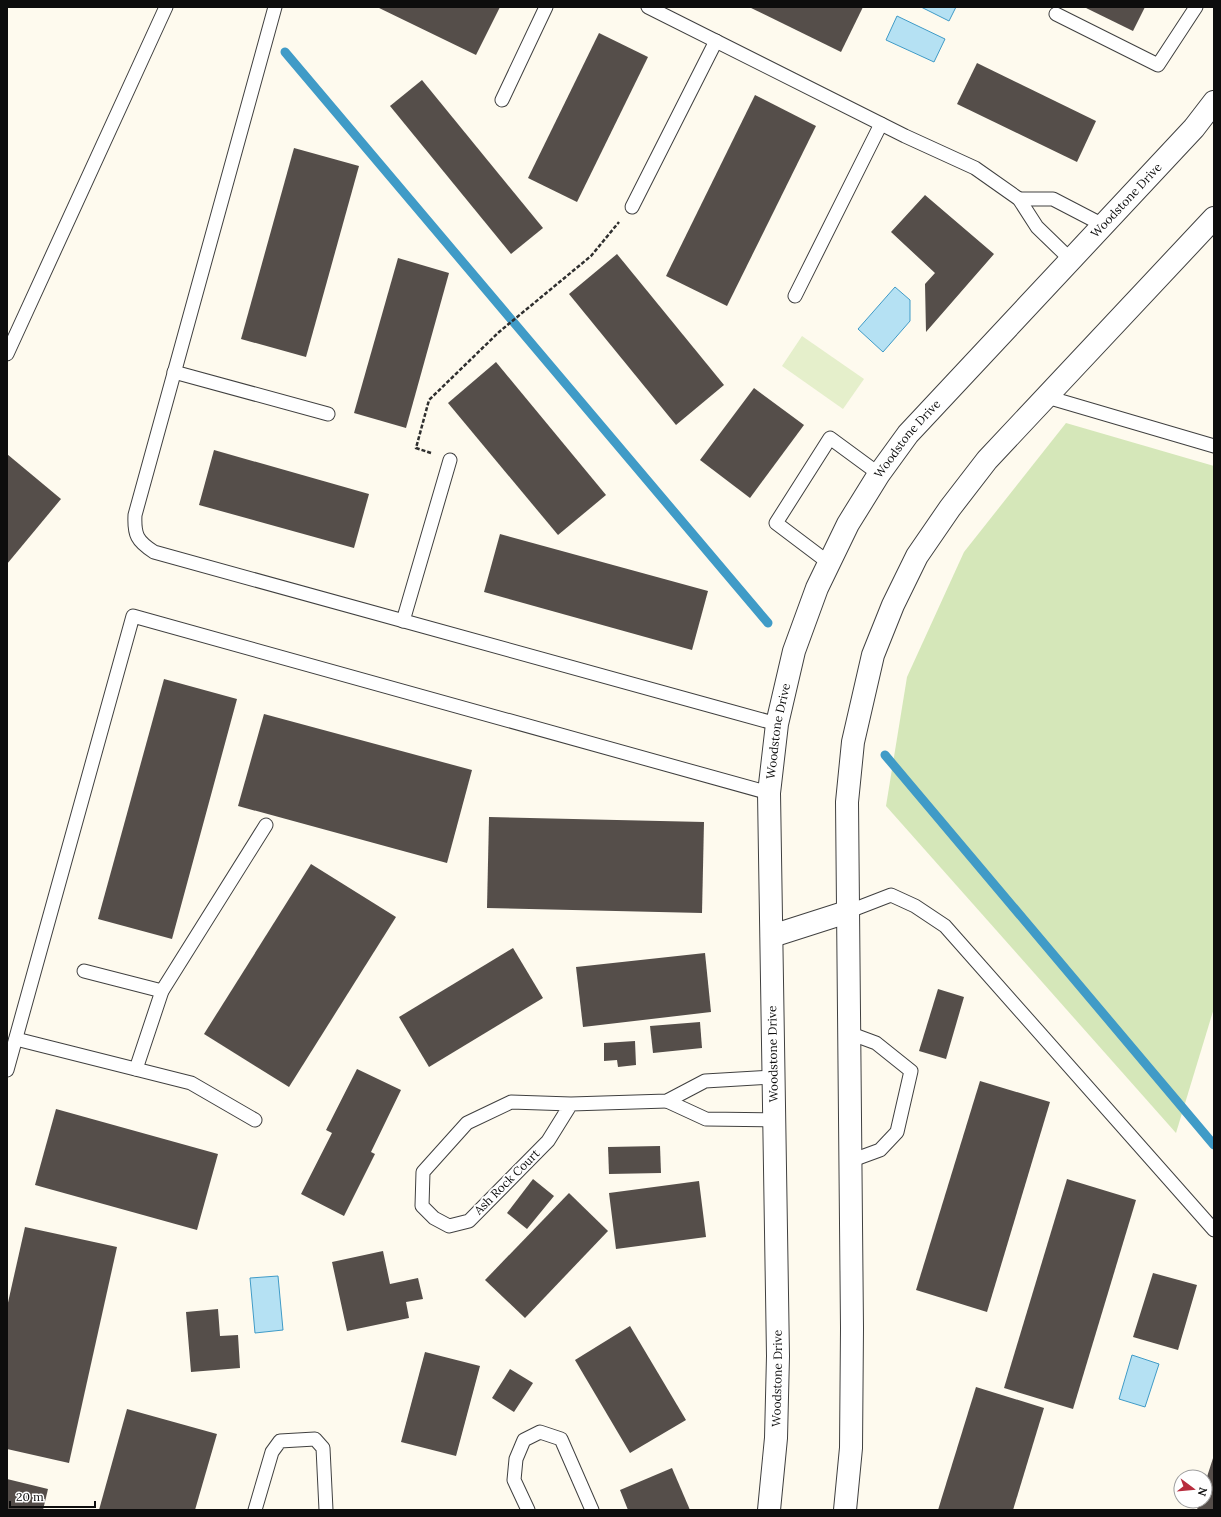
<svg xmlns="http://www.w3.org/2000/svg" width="1221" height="1517" font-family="Lora,serif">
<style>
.green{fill:#d5e7b9}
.pitch{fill:#e5efcb}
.water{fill:#b5e1f3;stroke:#409bc7}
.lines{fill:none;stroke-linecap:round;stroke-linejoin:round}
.stream{stroke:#409bc7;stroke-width:9}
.building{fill:#554e4a}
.service-casing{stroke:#404040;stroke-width:15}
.minor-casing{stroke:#404040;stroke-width:24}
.path{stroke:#2f2f2f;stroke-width:2.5;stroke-dasharray:4 2;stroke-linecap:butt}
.service{stroke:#fff;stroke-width:13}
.minor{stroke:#fff;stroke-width:22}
.labels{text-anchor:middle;stroke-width:4;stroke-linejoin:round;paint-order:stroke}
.street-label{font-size:12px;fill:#0d0d0d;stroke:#fff}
</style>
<rect width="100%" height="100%" fill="#fefaee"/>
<path class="green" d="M1066 423 1214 466V1008L1176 1133 886 806 907 677 964 552Z"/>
<path class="pitch" d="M802 336 864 379 843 409 782 366Z"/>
<g class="water">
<path d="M921 7H956L949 21Z"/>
<path d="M897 16 945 39 934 62 886 40Z"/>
<path d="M895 287 910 300V321L883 352 858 329Z"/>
<path d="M278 1276 283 1330 255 1333 250 1278Z"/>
<path d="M1132 1355 1159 1364 1145 1407 1119 1399Z"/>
</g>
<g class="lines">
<g class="stream">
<path d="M285 52 768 623"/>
<path d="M885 755 1214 1145"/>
</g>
</g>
<g class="building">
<path d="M377 7H500L476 55Z"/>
<path d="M749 7H863L841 52Z"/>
<path d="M1084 7H1145L1133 31Z"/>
<path d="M599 33 648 57 577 202 528 178Z"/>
<path d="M977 63 1096 121 1077 162 957 104Z"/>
<path d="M422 80 543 228 511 254 390 106Z"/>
<path d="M755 95 816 126 727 306 666 276Z"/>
<path d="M294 148 359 166 306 357 241 339Z"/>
<path d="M925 195 994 254 926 332 925 284 935 273 891 232Z"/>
<path d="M617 254 724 385 676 425 569 294Z"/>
<path d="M398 258 449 273 406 428 354 413Z"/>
<path d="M496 362 606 495 558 535 448 403Z"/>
<path d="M754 388 804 425 750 498 700 460Z"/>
<path d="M214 450 369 494 354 548 199 505Z"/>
<path d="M7 454 61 499 7 564Z"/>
<path d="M500 534 708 591 692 650 484 592Z"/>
<path d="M164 679 237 699 172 939 98 919Z"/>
<path d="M264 714 472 770 447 863 238 806Z"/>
<path d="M489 817 704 822 702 913 487 908Z"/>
<path d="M311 864 396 917 289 1087 204 1034Z"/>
<path d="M513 948 543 998 429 1067 399 1017Z"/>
<path d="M705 953 711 1012 583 1027 576 967Z"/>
<path d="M938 989 964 997 946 1059 919 1051Z"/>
<path d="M700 1022 702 1048 653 1053 650 1026Z"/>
<path d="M635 1041 636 1065 618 1067 617 1060 604 1061V1043Z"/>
<path d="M357 1069 401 1090 371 1152 375 1154 344 1216 301 1194 332 1133 326 1130Z"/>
<path d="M980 1081 1050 1102 987 1312 916 1290Z"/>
<path d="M56 1109 218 1154 197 1230 35 1185Z"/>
<path d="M660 1146 661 1173 609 1174 608 1147Z"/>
<path d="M533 1179 554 1196 527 1229 507 1213Z"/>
<path d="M1067 1179 1136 1200 1073 1409 1004 1388Z"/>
<path d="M699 1181 706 1237 616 1249 609 1193Z"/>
<path d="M569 1193 608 1231 525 1318 485 1280Z"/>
<path d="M25 1227 117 1247 69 1463 7 1449V1307Z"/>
<path d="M383 1251 390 1284 418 1278 423 1299 406 1302 409 1318 347 1331 332 1262Z"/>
<path d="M1153 1273 1197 1285 1178 1350 1133 1337Z"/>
<path d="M218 1309 220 1336 238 1335 240 1368 191 1372 186 1312Z"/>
<path d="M630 1326 686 1420 630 1453 575 1360Z"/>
<path d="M425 1352 480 1366 456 1456 401 1442Z"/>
<path d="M510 1369 533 1383 514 1412 492 1398Z"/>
<path d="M976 1387 1044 1408 1013 1510H938Z"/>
<path d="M127 1409 217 1434 195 1510H99Z"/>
<path d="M1214 1455V1510H1197L1199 1501H1205V1483Z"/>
<path d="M672 1468 690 1510H628L620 1490Z"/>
<path d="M7 1479 48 1489 43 1510H7Z"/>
</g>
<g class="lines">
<g class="service-casing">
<g id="service">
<path d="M275 7 135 515C134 535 137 541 154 552L726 710 777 724"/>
<path d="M648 7 905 136 975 168 1019 199 1037 227 1071 260"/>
<path d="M1056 14 1158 65 1196 7"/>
<path d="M502 100 546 7"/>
<path d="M1019 199H1053L1103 225"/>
<path d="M632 207 716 41"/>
<path d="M795 296 881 124"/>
<path d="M7 354 166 7"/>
<path d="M174 372 328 414"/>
<path d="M1047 397 1214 446"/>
<path d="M829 563 776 523 830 438 879 474"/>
<path d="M403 621 450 460"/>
<path d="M847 912 891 895 915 906 945 926 1214 1230"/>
<path d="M84 971 162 991"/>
<path d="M849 1033 876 1043 911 1071 897 1132 880 1150 850 1161"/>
<path d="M16 1039 191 1083 255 1120"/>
<path d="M136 1069 162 991 266 825"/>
<path d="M7 1070 133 616 769 793"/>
<path d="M667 1101 706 1119 774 1120"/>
<path d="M571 1104 548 1141 469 1221 449 1226 434 1218 422 1206 423 1172 467 1123 511 1102 571 1104 667 1101 705 1081 773 1077"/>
<path d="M255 1510 272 1452 280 1441 315 1439 323 1448 326 1510"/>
<path d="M528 1510 514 1480 516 1459 524 1440 540 1432 561 1439 592 1510"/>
</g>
</g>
<g class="minor-casing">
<g id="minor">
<path d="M772 936 847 912"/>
<path id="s1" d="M769 1510 776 1438 778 1356 769 793 777 724 794 651 817 588 848 524 879 474 908 434 1194 128 1214 102"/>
<path d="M845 1510 851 1448 852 1328 847 802 853 742 873 655 893 605 917 556 950 508 987 460 1214 218"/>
</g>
</g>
<path class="path" d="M431 453 416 448 429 400 499 332 591 256 619 222"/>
<use href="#service" class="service"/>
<use href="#minor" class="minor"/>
</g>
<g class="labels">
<g class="street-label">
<text dy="4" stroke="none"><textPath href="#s1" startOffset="1428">Woodstone Drive</textPath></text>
<text dy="4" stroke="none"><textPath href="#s1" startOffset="1104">Woodstone Drive</textPath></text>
<text dy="4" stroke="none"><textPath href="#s1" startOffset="780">Woodstone Drive</textPath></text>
<text transform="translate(773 1054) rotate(-91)" y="4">Woodstone Drive</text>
<text transform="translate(507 1182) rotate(-45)" y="4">Ash Rock Court</text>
<text dy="4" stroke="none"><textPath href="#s1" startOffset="132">Woodstone Drive</textPath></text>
</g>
</g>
<rect width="1221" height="1517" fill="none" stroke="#0d0d0d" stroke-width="16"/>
<g transform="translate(1193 1489) rotate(106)"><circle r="19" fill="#ffffff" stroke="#9e9e9e"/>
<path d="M0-3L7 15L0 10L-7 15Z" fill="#b72c3d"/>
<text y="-6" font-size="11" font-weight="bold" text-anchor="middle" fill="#0d0d0d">N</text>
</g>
<path d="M10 1501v6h85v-6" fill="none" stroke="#0d0d0d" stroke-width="2"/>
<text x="16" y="1501" font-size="12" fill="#0d0d0d" stroke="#ffffff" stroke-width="3" paint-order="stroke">20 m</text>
</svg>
